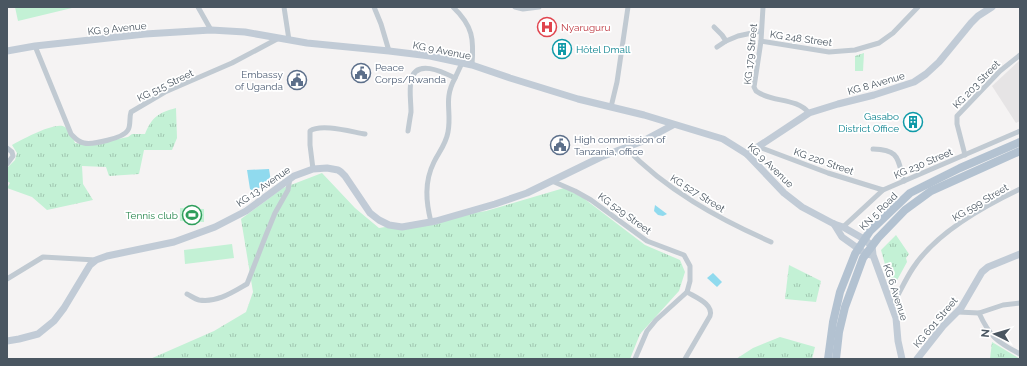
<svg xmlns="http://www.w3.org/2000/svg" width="1027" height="366" font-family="Raleway,sans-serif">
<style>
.education{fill:#e6e4e5}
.grass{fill:url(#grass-tufts)}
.pitch{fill:#c3f1d5}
.water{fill:#90daee}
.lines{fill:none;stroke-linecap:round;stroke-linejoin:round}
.street{stroke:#c1cad2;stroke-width:5}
.secondary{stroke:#c1cbd6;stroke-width:7}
.primary{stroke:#b3c2d1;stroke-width:8}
.labels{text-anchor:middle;stroke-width:3.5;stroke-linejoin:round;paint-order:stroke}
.health-label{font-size:10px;fill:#be3a42;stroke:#fff;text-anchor:start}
.street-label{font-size:10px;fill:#4a5661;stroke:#fff}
.culture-label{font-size:10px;fill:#0d838f;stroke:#fff;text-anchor:start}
.service-label{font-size:10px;fill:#4e5e75;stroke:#fff;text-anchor:start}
.leisure-label{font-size:10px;fill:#27864d;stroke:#fff;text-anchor:end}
</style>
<defs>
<pattern id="grass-tufts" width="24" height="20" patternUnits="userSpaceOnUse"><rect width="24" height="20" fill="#c3f1d5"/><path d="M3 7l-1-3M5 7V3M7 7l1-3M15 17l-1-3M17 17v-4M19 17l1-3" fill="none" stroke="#a0c6b0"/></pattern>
</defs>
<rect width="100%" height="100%" fill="#f5f3f3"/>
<path class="education" d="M1020 60V121L1016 123 992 86Z"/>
<g class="grass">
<path d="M864 53 863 71H855V56Z"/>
<path d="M176 108 177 138 172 150H144L139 174 109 176 106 167 82 166 83 184 93 200 47 210 32 197 7 188 10 183 7 181V168L15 160 17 153 12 145C22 140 55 121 65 127 71 131 73 138 75 143L88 145 128 137 132 134H145C152 117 158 113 176 108Z"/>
<path d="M322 173 355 208 379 228 486 211 564 188 582 197 645 245 680 260 685 272 679 291 640 334 630 359H150L214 331 246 312 253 292 241 219 283 188Z"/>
<path d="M896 235 909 254 906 258 907 262 895 284 891 286 881 250Z"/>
<path d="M789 265 821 281 816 302 785 299Z"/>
<path d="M780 337 815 347 812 359H736L753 348Z"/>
<path d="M992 342 1020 359H990Z"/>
</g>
<g class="pitch">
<path d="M15 7H71L72 8 18 21Z"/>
<path d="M180 208 204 209V222L180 221Z"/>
<path d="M232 244 234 258 185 264 184 250Z"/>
</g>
<g class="water">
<path d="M269 169 271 182 253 191 250 189 247 170Z"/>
<path d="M655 205 667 214 663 216 658 215 654 211Z"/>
<path d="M713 273 722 282 717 287 707 278Z"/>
</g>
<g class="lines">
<g class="street">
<path d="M198 7 211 30"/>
<path d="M284 7 289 40"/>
<path d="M374 7 381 24 389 51"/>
<path d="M453 7C473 26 474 39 472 65"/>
<path d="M515 7 523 9 539 7"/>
<path d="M763 7 761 41 754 87 756 91C772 103 796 97 809 113"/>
<path d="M714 27 722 35 726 41"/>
<path d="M761 41 829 52 855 50 879 43 893 33 918 7"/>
<path d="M35 46 71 134C75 138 78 142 84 143 92 145 124 138 128 130 131 125 129 118 131 112L165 92 232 63 279 38"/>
<path d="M717 47 726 41 738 36 761 31"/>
<path d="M455 78 462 63"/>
<path d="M611 107 617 82 628 7"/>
<path d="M408 131C409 124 410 118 411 112 411 102 409 91 411 81 415 58 443 72 455 78 443 100 452 111 448 132 446 144 439 152 434 162 424 182 426 202 431 222"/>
<path d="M625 147C666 190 717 218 771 242"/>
<path d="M759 147 828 173 883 190"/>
<path d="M7 148 12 152 13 156 7 164"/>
<path d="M873 149C900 150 897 158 904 181"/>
<path d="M965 155 957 124V116L1000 71 1020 55"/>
<path d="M313 169 310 145V131C321 123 352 132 365 134"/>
<path d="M552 181 575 191 591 200 647 241 684 255 690 266V281L687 292 656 320 647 331 635 359"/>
<path d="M843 227 883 190 1020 131"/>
<path d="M7 279 43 257 96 260"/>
<path d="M187 294C191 296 195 299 199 300 217 303 233 292 247 284L266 235 275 213 288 190 290 178"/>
<path d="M892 306C899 294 905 280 913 268 935 234 984 206 1020 189"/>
<path d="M958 312 979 313 1003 305 1020 303"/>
<path d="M979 313C990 337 997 342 1020 354"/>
<path d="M685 359 710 316C714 304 695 297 687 292"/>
</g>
<g class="secondary">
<path d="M7 51 35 46 145 34 211 30 245 32 307 43 389 51 430 56 472 65 510 78 578 99 644 115 723 139 747 154 784 193 802 207 834 224 843 227 864 239 872 246 873 255 896 318 898 341 902 359"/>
<path d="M747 154 809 113 838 104 874 95 914 82 926 74 939 62 971 23 978 16 992 7"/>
<path d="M834 224 842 237 866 254 872 255"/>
<path d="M7 341 19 339 38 334 54 321 64 308 90 265 96 260 107 256 174 242 215 227 246 211 294 176 313 169 327 168 338 170 341 172 345 176 370 213 379 220 389 225 402 227 436 221 495 204 527 193 601 157 643 141 673 125"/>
<path d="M917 359 943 326 961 308 982 272 988 267 1020 254"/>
</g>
<g class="primary">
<path d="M828 359 833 322 840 292 855 254 870 231 910 193 960 168 1020 142"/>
<path d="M836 359 839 332 845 307 863 258 878 238 905 210 931 191 1020 151"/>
</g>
</g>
<defs>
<g id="hospital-ring" transform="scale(1)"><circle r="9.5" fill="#fff" stroke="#e0444e" stroke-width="1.5"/><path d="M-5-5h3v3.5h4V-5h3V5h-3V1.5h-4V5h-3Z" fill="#e0444e"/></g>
<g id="building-ring" transform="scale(1)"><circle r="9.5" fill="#fff" stroke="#0f9aa8" stroke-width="1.5"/><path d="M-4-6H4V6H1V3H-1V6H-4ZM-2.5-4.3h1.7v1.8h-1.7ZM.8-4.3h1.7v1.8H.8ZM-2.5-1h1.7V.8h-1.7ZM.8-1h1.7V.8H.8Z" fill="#0f9aa8"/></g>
<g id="civic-ring" transform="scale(1)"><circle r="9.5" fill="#fff" stroke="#5c6f8a" stroke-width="1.5"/><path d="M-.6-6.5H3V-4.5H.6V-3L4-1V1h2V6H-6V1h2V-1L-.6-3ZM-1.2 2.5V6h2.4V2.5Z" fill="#5c6f8a"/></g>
<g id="stadium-ring" transform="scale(1)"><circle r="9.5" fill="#fff" stroke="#2e9e5b" stroke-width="1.5"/><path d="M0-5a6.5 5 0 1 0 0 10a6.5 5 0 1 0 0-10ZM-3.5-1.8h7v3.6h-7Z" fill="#2e9e5b"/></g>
</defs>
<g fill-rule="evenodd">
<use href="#hospital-ring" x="547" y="27"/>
<use href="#building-ring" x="562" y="49"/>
<use href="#civic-ring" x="361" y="73"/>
<use href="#civic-ring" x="297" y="80"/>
<use href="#building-ring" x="913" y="122"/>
<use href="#civic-ring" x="560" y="145"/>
<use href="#stadium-ring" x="192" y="215"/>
</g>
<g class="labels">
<g class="health-label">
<text x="561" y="31">Nyaruguru</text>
</g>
<g class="street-label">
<text transform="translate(117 28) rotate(-6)" y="4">KG 9 Avenue</text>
<text transform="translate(801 38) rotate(8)" y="4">KG 248 Street</text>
<text transform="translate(442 50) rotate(11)" y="4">KG 9 Avenue</text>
<text transform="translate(750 54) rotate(-84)" y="4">KG 179 Street</text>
<text transform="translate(876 83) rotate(-16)" y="4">KG 8 Avenue</text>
<text transform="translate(976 84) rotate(-46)" y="4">KG 203 Street</text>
<text transform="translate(165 85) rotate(-26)" y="4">KG 515 Street</text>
<text transform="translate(824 161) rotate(19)" y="4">KG 220 Street</text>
<text transform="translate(923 163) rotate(-23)" y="4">KG 230 Street</text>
<text transform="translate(771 165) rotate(44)" y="4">KG 9 Avenue</text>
<text transform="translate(263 186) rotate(-35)" y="4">KG 13 Avenue</text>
<text transform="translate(698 193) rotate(32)" y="4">KG 527 Street</text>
<text transform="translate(980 202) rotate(-31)" y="4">KG 599 Street</text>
<text transform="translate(878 211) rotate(-45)" y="4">KN 5 Road</text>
<text transform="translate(625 213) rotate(36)" y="4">KG 529 Street</text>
<text transform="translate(896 292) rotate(72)" y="4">KG 6 Avenue</text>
<text transform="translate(935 322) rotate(-50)" y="4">KG 601 Street</text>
</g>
<g class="culture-label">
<text x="576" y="53">Hôtel Dmall</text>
<text x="899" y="120" text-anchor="end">Gasabo<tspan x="899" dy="12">District Office</tspan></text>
</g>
<g class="service-label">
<text x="375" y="71">Peace<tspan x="375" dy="12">Corps/Rwanda</tspan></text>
<text x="283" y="78" text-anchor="end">Embassy<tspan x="283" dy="12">of Uganda</tspan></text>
<text x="574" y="143">High commission of<tspan x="574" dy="12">Tanzania, office</tspan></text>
</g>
<g class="leisure-label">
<text x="178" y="219">Tennis club</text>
</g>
</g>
<rect width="1027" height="366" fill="none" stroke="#4a5661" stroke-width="16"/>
<g transform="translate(995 334) rotate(275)" stroke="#ffffff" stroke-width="3" paint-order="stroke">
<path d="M0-3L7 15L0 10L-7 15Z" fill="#4a5661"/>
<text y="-6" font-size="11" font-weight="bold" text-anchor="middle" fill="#4a5661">N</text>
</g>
</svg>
